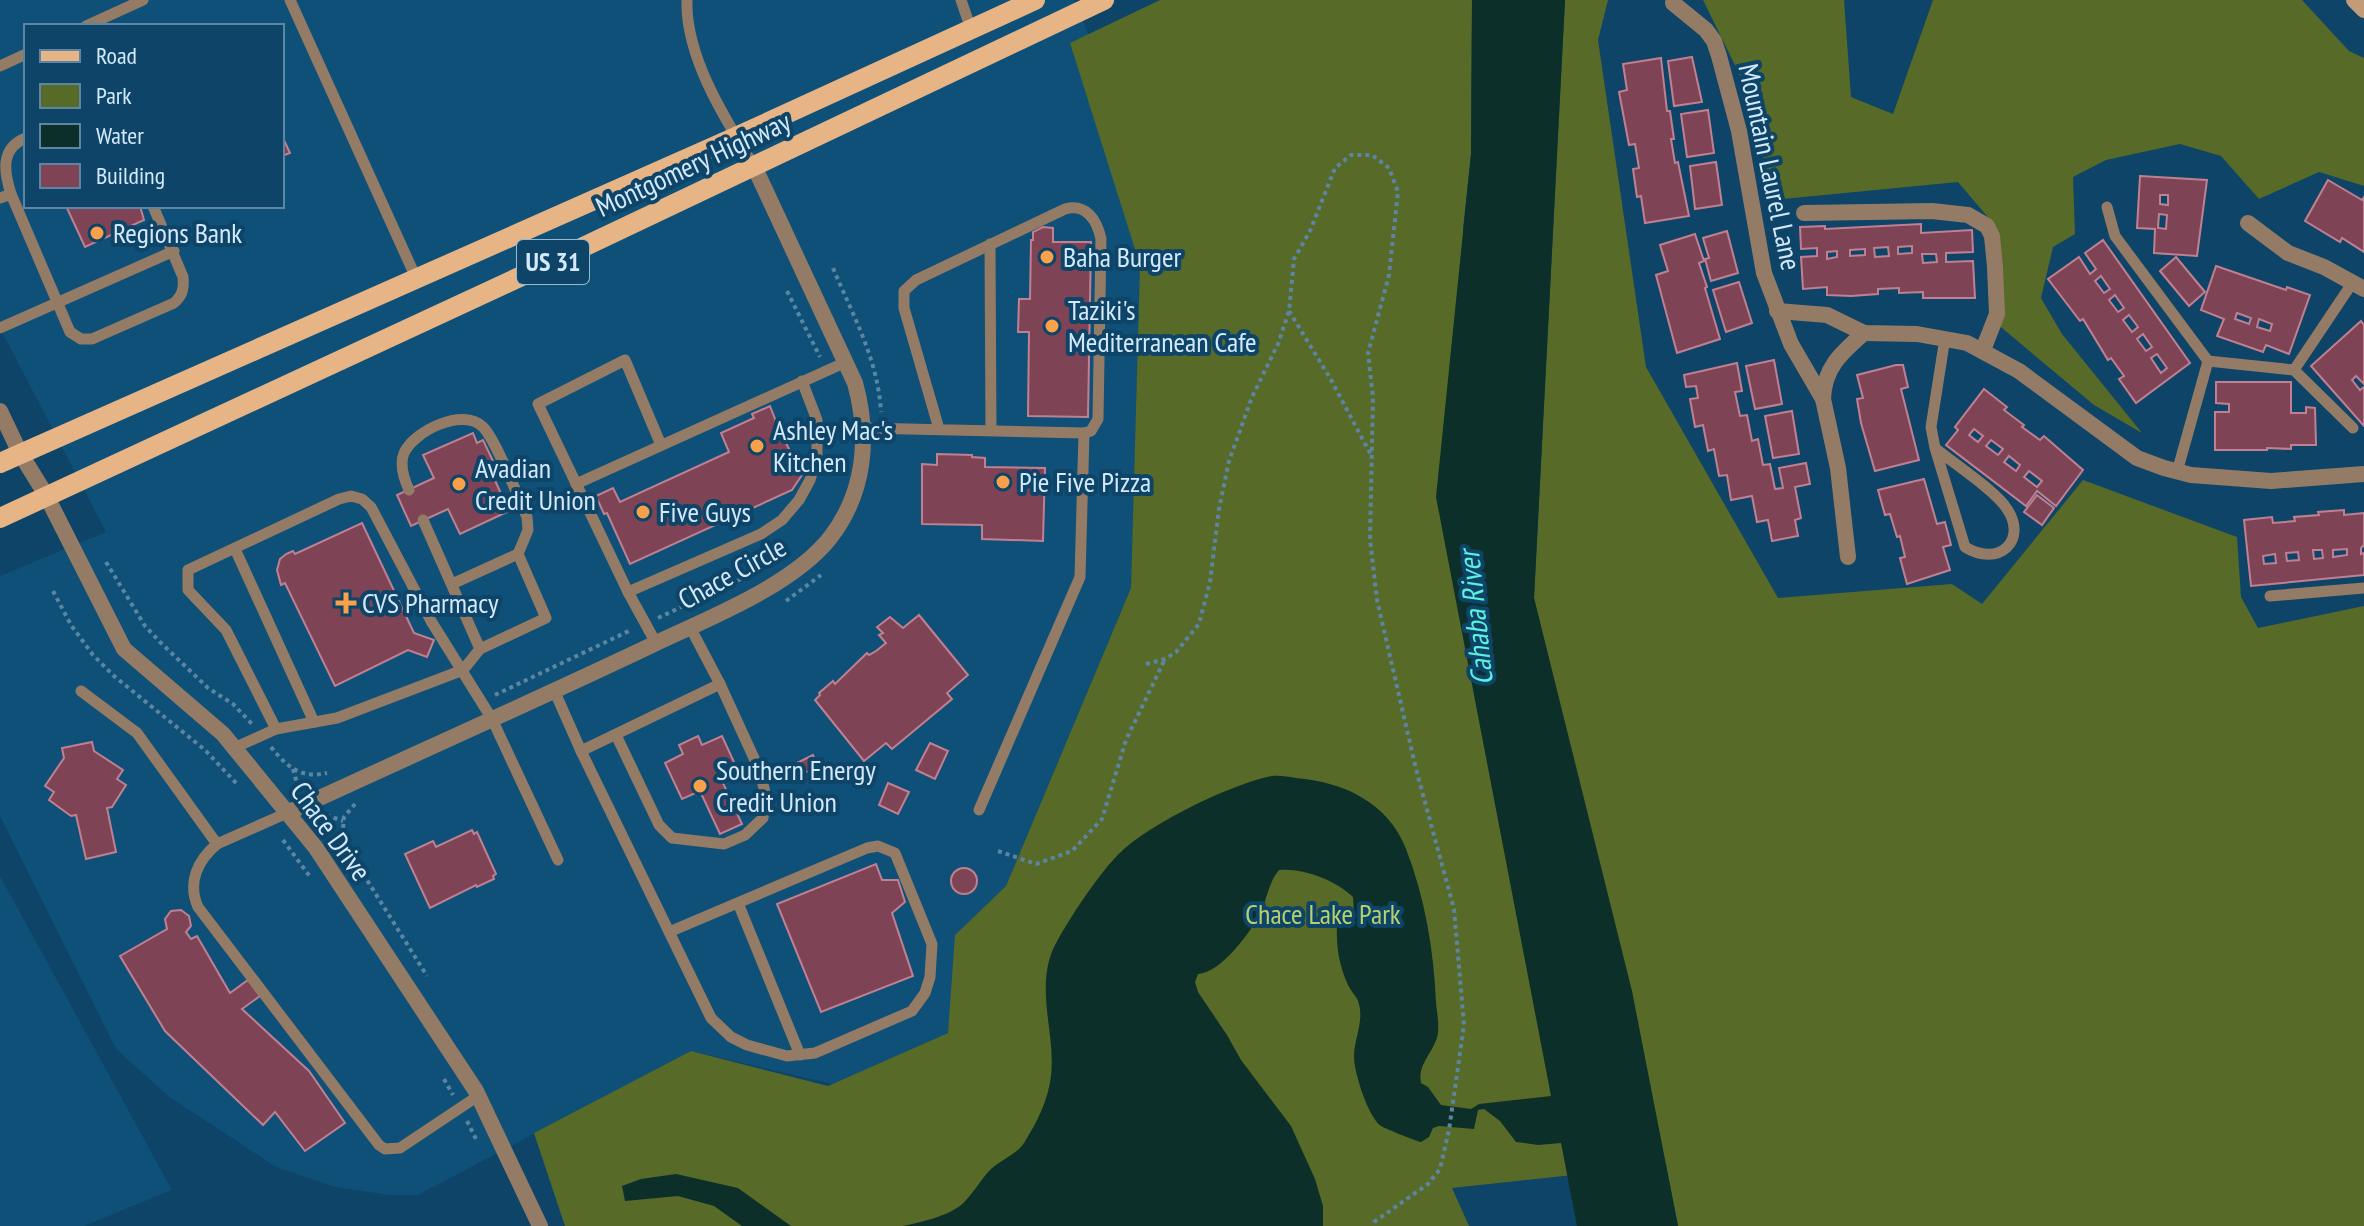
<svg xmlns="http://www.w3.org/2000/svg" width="2364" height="1226" font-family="'PT Sans Narrow',sans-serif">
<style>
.built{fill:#0e5077;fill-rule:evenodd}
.green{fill:#586a28}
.water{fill:#0d2f2a}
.building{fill:#7e4455;stroke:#c08091;stroke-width:2;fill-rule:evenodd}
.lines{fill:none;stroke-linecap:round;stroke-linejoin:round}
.path{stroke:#5c85a2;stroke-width:4;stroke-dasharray:4 4;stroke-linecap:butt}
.lane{stroke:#947b65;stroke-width:11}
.street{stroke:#947b65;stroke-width:16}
.secondary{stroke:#c39b78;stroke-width:16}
.primary{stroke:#e7b486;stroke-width:20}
.poi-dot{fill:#f8a14a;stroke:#0d4467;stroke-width:3}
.labels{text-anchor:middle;stroke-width:8;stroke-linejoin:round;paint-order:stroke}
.shield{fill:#0d4467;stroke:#98b8cf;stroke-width:2}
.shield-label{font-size:26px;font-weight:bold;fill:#d4e9fb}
.street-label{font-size:28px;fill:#d4e9fb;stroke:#0d4467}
.poi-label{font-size:28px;fill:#d4e9fb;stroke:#0d4467;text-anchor:start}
.park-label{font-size:28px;fill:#b5d26f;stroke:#0d4467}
.water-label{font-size:30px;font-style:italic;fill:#5bf1dd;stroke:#0d4467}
</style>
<rect width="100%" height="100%" fill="#0d4467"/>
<g class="built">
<path d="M0 0H1075L1143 171 1131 588 1006 886 957 933 948 1033 833 1084 691 1051 418 1195H390L335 1187 276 1167 168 1096 116 1049 0 816V576L106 532 0 328ZM26 26H282V206H26Z"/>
<path d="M0 876 172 1190 84 1226H0Z"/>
</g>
<g class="green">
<path d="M1160 0H1472L1471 154 1463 229 1504 591 1560 707 1534 598 1565 0H1608L1598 40 1646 367 1778 598 1952 584 1982 604 2083 480 2237 537 2241 597 2258 628 2364 606V1226H1678L1666 1165 1452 1188 1469 1226H565L534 1133 691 1051 828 1086 948 1033 955 935 1006 886 1131 588 1140 265 1070 43Z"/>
<path d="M1703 0H1844L1851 97 1893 114 1933 0H2302L2349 51 2364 58V186L2319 172 2259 199 2221 156 2180 144 2106 160 2073 177 2075 234 2053 247 2041 298 2062 334 2142 433 2094 405 1990 318 1997 228 1958 182 1772 200 1751 98Z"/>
</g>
<g class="water">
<path d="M1472 0H1565L1534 598 1632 991 1678 1226H1577L1561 1143 1538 1145 1516 1142 1500 1121 1484 1109 1478 1110 1474 1129 1439 1126 1433 1128 1429 1137 1421 1142C1416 1141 1386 1129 1381 1126 1368 1117 1354 1072 1354 1057 1354 1038 1365 1020 1358 1001 1356 996 1351 991 1348 985 1339 965 1336 947 1337 925L1354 913 1353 897C1335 880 1304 868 1279 870 1269 882 1268 895 1262 909 1253 930 1221 973 1198 974L1195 982 1198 992 1227 1035 1241 1060 1291 1126 1315 1179 1323 1206V1226H903C921 1222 945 1217 960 1206 972 1196 980 1180 991 1169 1001 1160 1017 1154 1024 1143 1037 1122 1048 1101 1051 1076 1056 1033 1034 987 1055 945 1069 919 1100 871 1122 851 1152 823 1231 784 1272 776 1280 775 1289 777 1296 778 1343 782 1388 802 1406 849 1425 898 1434 951 1436 1003 1437 1012 1439 1023 1438 1033 1435 1052 1417 1063 1421 1083L1428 1087 1441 1105 1471 1109 1479 1104 1551 1096 1436 497 1471 154Z"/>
<path d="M676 1174 738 1188 791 1226H742L714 1206 678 1196 625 1201 622 1186 641 1179Z"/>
</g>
<g class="building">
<path d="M1692 57 1702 102 1674 106 1668 61Z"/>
<path d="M1661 58 1667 111H1670L1674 139H1671L1675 163 1678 162 1689 216 1645 223 1641 196 1637 197 1633 169 1639 168 1635 144 1629 145 1619 92 1627 90 1623 64Z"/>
<path d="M1708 110 1714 153 1687 157 1681 114Z"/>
<path d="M282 136 290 153 282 156Z"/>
<path d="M1716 162 1722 205 1695 209 1690 166Z"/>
<path d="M2140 176 2207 180 2197 256 2154 253 2155 229 2137 228ZM2160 195H2168V205L2160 204ZM2159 214 2167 215 2166 229 2158 228Z"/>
<path d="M2328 180 2362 200 2364 197V252L2342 238 2340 242 2305 221Z"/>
<path d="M66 206H140L144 220 85 247Z"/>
<path d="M1921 224V233L1972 230 1973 252 1946 253V262L1973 261 1975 298H1923V292L1899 293V288L1878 289V294L1851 296 1827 295V287L1803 289 1801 257 1817 256V248L1801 249 1800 227 1825 226V229ZM1912 246V253L1898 254V247ZM1888 247 1889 256 1875 257 1874 248ZM1865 249V255L1850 256V250ZM1837 251V257L1827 259V252ZM1922 254H1936L1937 262 1923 263Z"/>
<path d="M1043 227 1053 228V242H1091L1088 417 1028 416 1029 332H1018L1019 299H1030L1031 240H1033V232Z"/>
<path d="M1727 231 1738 273 1711 281 1705 259 1709 258 1703 238Z"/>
<path d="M1695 234 1704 261 1699 263 1707 287 1705 288 1720 339 1677 353 1656 275 1668 271 1660 245Z"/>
<path d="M2103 240 2190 363 2136 403 2119 379 2124 376 2111 358 2108 360 2083 319 2080 321 2048 279 2079 257 2090 274 2096 269 2085 253ZM2101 276 2110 289 2104 293 2095 281ZM2115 295 2124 308 2118 312 2109 300ZM2129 315 2138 327 2132 332 2123 320ZM2143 334 2152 347 2146 351 2137 339ZM2157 354 2167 368 2161 373 2151 358Z"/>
<path d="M2176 257 2205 292 2189 306 2160 271Z"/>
<path d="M2216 266 2286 290 2287 287 2310 295 2289 354 2266 345 2263 352 2217 336 2224 319 2201 310ZM2237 313 2251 318 2249 324 2235 319ZM2259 319 2272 324 2270 331 2257 327Z"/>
<path d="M1739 282 1752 323 1726 332 1713 290Z"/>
<path d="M2361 321 2364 325V384L2356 376 2352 380 2360 390 2364 387V426L2311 366Z"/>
<path d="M1774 360 1782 404 1755 409 1746 366Z"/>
<path d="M1737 363 1742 391 1735 392 1740 416 1747 415 1752 441 1758 439 1763 465 1770 464 1775 489 1783 488 1779 468 1806 463 1810 484 1795 487 1801 518 1795 520 1798 536 1772 541 1768 520 1757 522 1752 496 1731 500 1727 475 1719 476 1714 449 1708 451 1703 425 1695 427 1690 399 1698 398 1696 386 1686 387 1684 375Z"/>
<path d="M1896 365H1903L1908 387 1901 389 1919 460 1875 471 1861 423 1857 399 1863 398 1857 375Z"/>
<path d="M2216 382H2291V413H2306V407L2315 408 2316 445H2291V449L2267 448V450H2215V412H2229V404L2216 403Z"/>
<path d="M1984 389 2007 407 2004 410 2024 425 2022 427 2040 440 2044 436 2083 470 2056 506 2037 491 2026 506 1946 445 1958 430 1955 427ZM1974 429 1983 436 1978 442 1969 435ZM1991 440 2003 449 1998 455 1986 446ZM2009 456 2020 465 2016 471 2004 462ZM2029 471 2042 481 2037 487 2024 477Z"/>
<path d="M770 406 779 429 802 475 792 490 630 564 607 513 604 514 596 496 613 488 620 502 729 452 721 433 754 418 752 414Z"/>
<path d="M1792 411 1799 454 1773 458 1765 416Z"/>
<path d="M473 433 477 443 483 440 493 461 487 463 509 511 460 534 448 509 411 526 397 495 434 478 423 455Z"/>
<path d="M937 454 972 455V457L985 458V467L1045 468 1043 541 982 539V525L922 524V464L937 465Z"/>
<path d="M1924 479 1937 524 1945 522 1951 545 1943 547 1950 570 1907 584 1900 558 1905 557 1900 536 1897 537 1890 514 1885 515 1878 490Z"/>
<path d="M2037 495 2054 508 2042 525 2024 512Z"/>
<path d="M2344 510V515L2364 513V545L2361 548V554L2364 553V575L2251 586 2244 520 2272 517 2273 523 2295 521 2294 517 2319 515 2318 512ZM2347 549V555L2333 557V550ZM2313 550H2322L2323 558 2314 559ZM2298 552 2299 560 2287 561 2286 553ZM2275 554 2276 563 2264 564 2263 556Z"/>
<path d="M362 523 414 633 434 640 427 657 408 650 335 686 285 583 281 585 277 570 280 559 286 554 293 551 295 554Z"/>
<path d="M919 615 968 675 947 693 952 699 892 749 886 743 864 761 815 700 820 695 819 693 833 681 835 684 867 653 869 655 876 651 886 643 879 635 883 633 877 627 890 617 903 628Z"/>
<path d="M698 736 702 745 722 736 739 773 722 781 742 824 720 834 700 791 682 799 665 763 683 754 679 745Z"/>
<path d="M92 742 94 751 123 770 117 779 126 785 112 807 107 808 116 852 86 859 76 815 71 816 49 800 54 792 45 786 64 758 62 748Z"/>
<path d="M930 743 948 751 935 779 916 770Z"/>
<path d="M813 755 818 768 799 774 795 764Z"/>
<path d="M888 783 909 792 898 814 879 805Z"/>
<path d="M472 830 474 834 477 832 496 874 493 876 494 879 477 887 476 885 430 908 405 854 433 841 436 847Z"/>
<path d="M876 864 882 880H898L905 902 892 913 913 976 821 1012 777 904Z"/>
<circle cx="964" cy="881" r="13"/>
<path d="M181 910 189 916 191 926 186 932 191 939 197 936 230 993 248 980 260 996 242 1009 309 1071 345 1123 305 1151 275 1112 263 1125 165 1031 120 956 167 929 165 919 171 911Z"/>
</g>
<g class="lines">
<g class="path">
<path d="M833 268C853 316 878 359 881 412"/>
<path d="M787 291 820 357"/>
<path d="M1289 311 1330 378 1371 455"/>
<path d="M106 562 145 626 160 642 208 688 233 704 253 725"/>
<path d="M53 591 71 625 93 655 114 676 205 750 237 784"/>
<path d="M786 601 821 575"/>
<path d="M658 618 747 576"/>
<path d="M1146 664 1165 659 1176 652 1199 624 1210 582 1219 509 1229 461 1252 397 1278 344 1289 311 1294 259 1310 231 1335 168 1351 155H1372L1389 168 1398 192 1389 275 1368 353 1373 398 1370 539 1377 600 1416 769 1454 909 1464 1025 1449 1130 1440 1169 1428 1184 1374 1222 1373 1226"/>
<path d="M495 695 631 630"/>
<path d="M271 747C287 767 301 779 327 773"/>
<path d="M293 769 299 791"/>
<path d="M355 804 344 817 342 840 427 976"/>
<path d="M326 815 343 821"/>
<path d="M283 840 311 878"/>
<path d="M998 851 1036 864 1072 851 1102 819 1126 740 1165 659"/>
<path d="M444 1079 453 1095"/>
<path d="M467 1121 477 1141"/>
</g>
<g class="lane">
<path d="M290 0 417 280"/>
<path d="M687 0C685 56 725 119 754 166"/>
<path d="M961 0 971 29"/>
<path d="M86 26 143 0"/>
<path d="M0 66 26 54"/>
<path d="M11 194C4 172 0 148 26 138"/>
<path d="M0 198 11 194 70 332 81 339H92L174 303C183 295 184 288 183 277L153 206"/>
<path d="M2107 207 2115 236 2208 361 2177 472"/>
<path d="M990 244 991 430"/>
<path d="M0 328 174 251"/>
<path d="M2208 361 2294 370 2353 428"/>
<path d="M2294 370 2353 282"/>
<path d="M864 428 1084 433 1091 431 1098 419 1101 239C1097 220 1086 203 1065 209L916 280 904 291V308L939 429"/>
<path d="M1935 448C1953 463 1996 491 2007 509 2028 540 1999 568 1965 547L1935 448 1931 427 1945 338"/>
<path d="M576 484 846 362"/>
<path d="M409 490C404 479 399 465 404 453 414 431 463 407 483 427 496 440 518 497 527 517L528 530 518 554 452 584"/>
<path d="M423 520 480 649"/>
<path d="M235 549 314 722"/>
<path d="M628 592 761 534 782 520 799 500 810 480 817 455V420L802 381"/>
<path d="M2270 596 2364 588"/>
<path d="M656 643 628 592 538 404 625 360 661 445"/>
<path d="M554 690 581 751 720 684"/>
<path d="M81 691 137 733 217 844 287 813"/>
<path d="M276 729 226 630 188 590V570L339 499 351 496 362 499 371 507 431 621 492 719 558 860"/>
<path d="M616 735 659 825 672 838 724 844 745 835 763 818 766 796 759 769 720 684 690 627"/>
<path d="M234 748 276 729 337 718 463 670 480 649 546 618 518 554"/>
<path d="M581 751 711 1018 731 1037 747 1045 787 1056 815 1053 912 1011 925 993 930 977 932 944 895 853 878 846 867 848 669 932"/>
<path d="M979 810 1080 577 1084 433"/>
<path d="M217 844C198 860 187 882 198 907L379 1145 385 1149 400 1148 478 1096"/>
<path d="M738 903 800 1055"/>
</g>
<g class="street">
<path d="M1673 3 1706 30 1714 41 1719 56 1739 131 1764 273 1791 344 1823 399 1838 468 1848 557"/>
<path d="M1804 213 1932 211 1968 215 1987 226 1992 236 1995 267 1997 314 1983 350"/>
<path d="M2248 223 2288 253 2324 267 2364 289"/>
<path d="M1777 311 1827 315 1864 333 1917 334 1967 343 2019 371 2137 458 2164 468 2191 475 2271 481 2364 474"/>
<path d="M1823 399C1824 368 1841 353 1864 333"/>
<path d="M0 411 20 453 46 495 124 649 223 734 316 848 476 1091 540 1226"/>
<path d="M287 813C408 757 530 703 650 646 706 619 791 587 830 538 865 493 870 437 855 383L754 166"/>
</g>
<path class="secondary" d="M2354 0 2364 10"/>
<g class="primary">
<path d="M0 463 736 137 1035 0"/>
<path d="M0 518 539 268 1104 0"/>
</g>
</g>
<g class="poi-dot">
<circle cx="97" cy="233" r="8"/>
<circle cx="1047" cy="257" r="8"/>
<circle cx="1052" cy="326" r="8"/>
<circle cx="757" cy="446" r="8"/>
<circle cx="1003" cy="482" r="8"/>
<circle cx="459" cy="484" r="8"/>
<circle cx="643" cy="512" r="8"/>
<path d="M342 591h8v8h8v8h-8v8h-8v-8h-8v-8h8z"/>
<circle cx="700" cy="786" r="8"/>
</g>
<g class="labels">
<rect class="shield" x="517" y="240" width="72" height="44" rx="6"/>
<g class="shield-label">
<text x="553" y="271">US 31</text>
</g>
<g class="street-label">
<text transform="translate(693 164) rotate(-25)" y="10">Montgomery Highway</text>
<text transform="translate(1770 167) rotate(78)" y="10">Mountain Laurel Lane</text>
<text transform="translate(732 573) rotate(-29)" y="10">Chace Circle</text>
<text transform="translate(331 831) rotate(54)" y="10">Chace Drive</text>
</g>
<g class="poi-label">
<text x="113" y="243">Regions Bank</text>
<text x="1063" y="267">Baha Burger</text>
<text x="1068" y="320">Taziki's<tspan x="1068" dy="32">Mediterranean Cafe</tspan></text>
<text x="773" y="440">Ashley Mac's<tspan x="773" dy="32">Kitchen</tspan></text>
<text x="475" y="478">Avadian<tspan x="475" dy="32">Credit Union</tspan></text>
<text x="1019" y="492">Pie Five Pizza</text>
<text x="659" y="522">Five Guys</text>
<text x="362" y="613">CVS Pharmacy</text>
<text x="716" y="780">Southern Energy<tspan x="716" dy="32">Credit Union</tspan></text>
</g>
<g class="park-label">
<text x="1323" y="924">Chace Lake Park</text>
</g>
<g class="water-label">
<text transform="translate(1476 618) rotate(-96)" y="10">Cahaba River</text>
</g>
</g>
<rect x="24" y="24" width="260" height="184" fill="#0d4467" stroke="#5d86a2" stroke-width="2"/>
<rect x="40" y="50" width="40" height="12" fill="#e7b486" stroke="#5d86a2" stroke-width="2"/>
<text x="96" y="64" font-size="24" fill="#d4e9fb">Road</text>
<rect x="40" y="84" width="40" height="24" fill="#586a28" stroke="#5d86a2" stroke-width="2"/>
<text x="96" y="104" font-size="24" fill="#d4e9fb">Park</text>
<rect x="40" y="124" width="40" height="24" fill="#0d2f2a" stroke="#5d86a2" stroke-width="2"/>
<text x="96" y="144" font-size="24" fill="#d4e9fb">Water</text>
<rect x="40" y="164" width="40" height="24" fill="#7e4455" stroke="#5d86a2" stroke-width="2"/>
<text x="96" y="184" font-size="24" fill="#d4e9fb">Building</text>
</svg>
